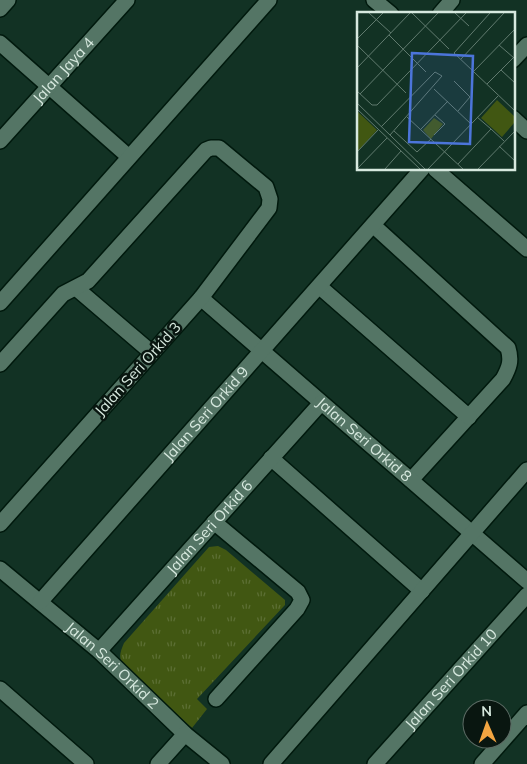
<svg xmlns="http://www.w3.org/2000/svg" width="527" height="764" font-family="Mulish,sans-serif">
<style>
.park{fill:url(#park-tufts)}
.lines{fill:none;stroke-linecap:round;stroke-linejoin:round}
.minor-casing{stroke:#00190d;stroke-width:18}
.minor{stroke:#547565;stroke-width:15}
.labels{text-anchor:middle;stroke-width:5;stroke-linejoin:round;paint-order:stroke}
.street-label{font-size:15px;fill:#d7e9df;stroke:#091610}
.inset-road{fill:none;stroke:#617b6f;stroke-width:1}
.view{fill:#4c75da;fill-opacity:0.15;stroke:#4c75da;stroke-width:2.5}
.inset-edge{fill:none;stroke:#d7e9df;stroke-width:2.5}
</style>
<defs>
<pattern id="park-tufts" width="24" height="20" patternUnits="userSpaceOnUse" patternTransform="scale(1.25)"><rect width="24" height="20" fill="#415712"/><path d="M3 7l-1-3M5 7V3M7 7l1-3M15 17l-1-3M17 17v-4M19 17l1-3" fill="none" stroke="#5c6f34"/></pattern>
</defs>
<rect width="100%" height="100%" fill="#123224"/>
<path class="park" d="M218 546 226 550 285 600V605L197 699 207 709 192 728 124 667C118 657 120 653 124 643L209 547Z"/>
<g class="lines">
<g class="minor-casing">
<g id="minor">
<path d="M374 0 391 14"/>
<path d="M0 9 8 0"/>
<path d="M440 14 452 0"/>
<path d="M0 43 129 157"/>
<path d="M513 60 527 45"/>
<path d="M513 118 527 131"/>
<path id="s1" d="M0 141 127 0"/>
<path d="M435 169 527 249"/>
<path d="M374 226 508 348C512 361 509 368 503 379L411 480"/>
<path d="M320 287 469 417"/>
<path d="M76 288 152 353"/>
<path id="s2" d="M201 298 527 581"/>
<path d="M0 303 269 0"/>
<path d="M0 364 63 294 88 281 206 150 211 148H219L266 187 270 199 269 208 201 298 0 524"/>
<path d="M271 458 422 591"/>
<path d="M214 522 298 592 302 600 297 609 216 699"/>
<path id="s3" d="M0 569 99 651 185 734 222 764"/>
<path id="s4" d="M40 602 422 169"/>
<path id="s5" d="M99 651 321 403"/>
<path d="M0 689 86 764"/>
<path d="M158 764 185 734"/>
<path d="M271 764 527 470"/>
<path id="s6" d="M375 764 527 595"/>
<path d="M482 764 527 713"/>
</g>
</g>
<use href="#minor" class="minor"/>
</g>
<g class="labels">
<g class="street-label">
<text dy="5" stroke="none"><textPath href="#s1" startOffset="95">Jalan Jaya 4</textPath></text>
<text transform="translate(138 369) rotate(-48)" y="5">Jalan Seri Orkid 3</text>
<text dy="5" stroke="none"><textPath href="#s4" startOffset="251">Jalan Seri Orkid 9</textPath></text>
<text dy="5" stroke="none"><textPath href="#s2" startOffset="216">Jalan Seri Orkid 8</textPath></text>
<text dy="5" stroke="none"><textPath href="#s5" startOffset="166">Jalan Seri Orkid 6</textPath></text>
<text dy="5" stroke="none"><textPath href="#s3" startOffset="148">Jalan Seri Orkid 2</textPath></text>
<text dy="5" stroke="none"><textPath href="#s6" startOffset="114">Jalan Seri Orkid 10</textPath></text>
</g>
</g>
<g transform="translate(357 12)">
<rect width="158" height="158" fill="#123224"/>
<path d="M140 88 157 104V111L145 125 124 106ZM0 99 20 118 0 140ZM77 106 86 112 74 127 66 118Z" fill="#415712"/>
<path class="inset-road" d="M12 1 34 21M55 1 92 37M98 1 112 14M133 1 97 41 158 99M32 23 69 60M0 27 26 1M0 33 49 81M142 33 157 46M104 47 147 1M0 56 53 1M144 58 158 71M116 60 158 17M97 69 113 85 101 99M130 72 158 44M77 77 114 112M0 79 15 93H20L109 1M3 82 81 1M0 91 68 157M0 97 63 157M50 105 106 157M24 115 78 60 85 64 33 123M64 117 91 89M134 117 147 129M37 119 60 140 74 127M77 123 88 112 78 103M142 134 158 149M0 140 21 118M101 152 134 117 120 105M0 157 30 126M28 157 44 139M71 157 141 84M121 157 158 119"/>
<path class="view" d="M55 41 116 44 113 132 52 130Z"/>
<rect width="158" height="158" class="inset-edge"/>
</g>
<g transform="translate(487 724) rotate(358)"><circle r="24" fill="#091610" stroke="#5b6a63"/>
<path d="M0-4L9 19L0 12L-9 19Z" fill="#f2a541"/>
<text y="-8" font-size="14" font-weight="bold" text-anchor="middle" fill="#d7e9df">N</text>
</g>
</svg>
